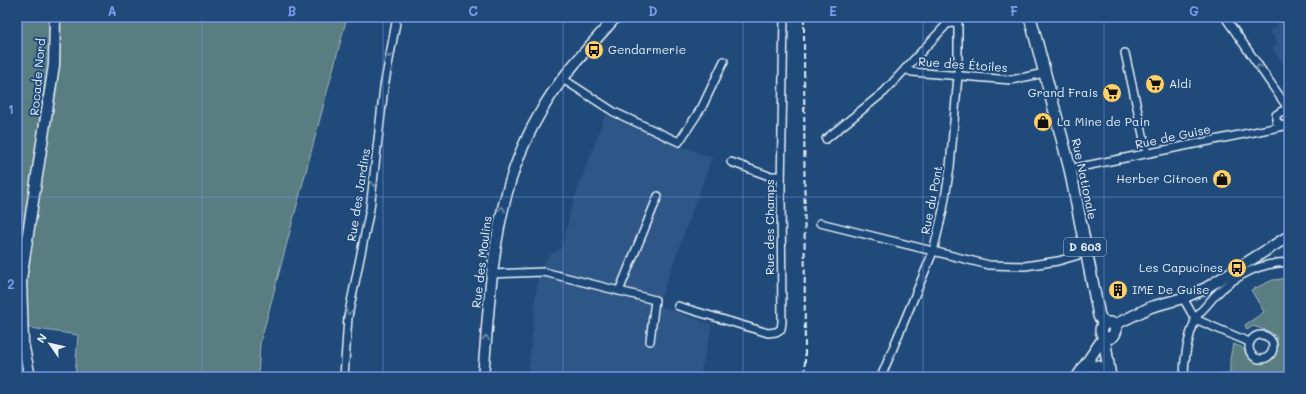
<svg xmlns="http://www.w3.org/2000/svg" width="1306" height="394" font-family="Mali,sans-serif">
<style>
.built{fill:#2d5686}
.green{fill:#5a7d82;stroke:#a1b7bd}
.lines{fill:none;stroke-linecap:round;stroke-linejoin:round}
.street-casing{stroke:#e8f1f8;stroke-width:10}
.secondary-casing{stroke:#e8f1f8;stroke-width:13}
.primary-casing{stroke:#e8f1f8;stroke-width:14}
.street{stroke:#1f4a7a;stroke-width:7}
.secondary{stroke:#1f4a7a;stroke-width:10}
.primary{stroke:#1f4a7a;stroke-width:11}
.rail{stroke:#e8f1f8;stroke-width:2;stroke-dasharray:6 3;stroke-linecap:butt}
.oneway{stroke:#6f8dac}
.grid{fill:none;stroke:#7897e6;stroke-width:1;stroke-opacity:0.55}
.labels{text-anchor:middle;stroke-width:4;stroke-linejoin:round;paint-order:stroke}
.shield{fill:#1f4a7a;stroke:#acbfd2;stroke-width:1}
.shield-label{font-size:11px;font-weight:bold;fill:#e8f1f8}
.poi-label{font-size:12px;fill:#e8f1f8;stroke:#1f4a7a;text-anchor:start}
.street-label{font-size:12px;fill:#e8f1f8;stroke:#1f4a7a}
.neatline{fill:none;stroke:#7897e6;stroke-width:1.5}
.grid-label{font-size:13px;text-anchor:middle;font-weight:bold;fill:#7897e6}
</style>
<rect width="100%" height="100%" fill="#1f4a7a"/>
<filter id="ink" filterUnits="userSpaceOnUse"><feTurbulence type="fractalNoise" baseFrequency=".025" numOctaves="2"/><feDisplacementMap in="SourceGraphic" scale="8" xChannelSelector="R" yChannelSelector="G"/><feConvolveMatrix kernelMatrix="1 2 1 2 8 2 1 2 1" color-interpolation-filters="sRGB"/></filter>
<g filter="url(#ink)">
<g class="built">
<path d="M1271 17H1289V71L1272 49 1278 44 1269 31 1278 26Z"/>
<path d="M605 115 712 158 658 305 712 325 700 377H528L538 270 551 254 562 248 572 205Z"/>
</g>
<g class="green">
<path d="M17 17H347L260 344 258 377H75L78 335 17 326Z"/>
<path d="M1289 278V377H1209V375L1230 374V359L1233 344 1241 347 1256 362 1274 358 1277 341 1276 336 1268 331 1253 326 1247 330 1245 325 1264 312 1251 290 1273 280Z"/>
</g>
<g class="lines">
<g class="street-casing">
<g id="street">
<path d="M1225 17 1285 104 1287 112"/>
<path d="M1125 53 1147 153"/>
<path d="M905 69 912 72 1011 80 1044 73"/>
<path d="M563 79 614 112 679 142 702 107 724 61"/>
<path d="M1281 125 1276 121V115L1282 111 1289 113"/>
<path d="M826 139 884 92 947 24 958 22"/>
<path d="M731 162 769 176H781"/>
<path d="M1070 169 1284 126 1289 123"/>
<path d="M820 223 989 265 1025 266 1058 261 1086 253"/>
<path d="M492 274 544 272 655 300 650 341"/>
<path d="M619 291 658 196"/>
<path d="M1183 298 1195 319 1249 342"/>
<path d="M678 306 768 333 776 332 781 329 782 322 781 189 784 17"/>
<circle cx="1261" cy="347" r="12"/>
<path d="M17 376 29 372"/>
<path d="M344 377 348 317 370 209 384 87 397 17"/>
<path d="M881 377 933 252 943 210 950 167 958 76V17"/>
<path d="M1184 377C1184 358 1188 338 1195 320 1197 315 1202 310 1206 306 1226 280 1256 263 1289 262"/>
</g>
</g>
<g class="secondary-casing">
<g id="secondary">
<path d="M1114 325 1151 307 1183 298 1206 288 1289 236"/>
<path d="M1084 366H1098L1109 373"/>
<path d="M30 377 23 343 21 279 54 65 55 17"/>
<path d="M483 377C491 287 492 195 539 115 559 78 588 48 616 17"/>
<path d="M1077 377 1104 337"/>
</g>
</g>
<g class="primary-casing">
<g id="primary">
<path d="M1030 17 1070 169 1099 316 1104 323"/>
<path d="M1104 323C1100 329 1100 331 1104 337L1110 377"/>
<path d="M1104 337C1111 339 1115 336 1116 329L1111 323H1104"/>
</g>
</g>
<use href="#street" class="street"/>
<use href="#secondary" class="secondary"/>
<use href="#primary" class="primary"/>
<path class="rail" d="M804 17 805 377"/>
</g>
<defs><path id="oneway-chevron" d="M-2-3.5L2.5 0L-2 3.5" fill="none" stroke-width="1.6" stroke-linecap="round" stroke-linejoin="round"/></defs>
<g class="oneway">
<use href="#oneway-chevron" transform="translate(389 55) rotate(100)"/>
<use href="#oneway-chevron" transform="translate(1259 67) rotate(-124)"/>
<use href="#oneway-chevron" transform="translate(374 184) rotate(98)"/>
<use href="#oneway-chevron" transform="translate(502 209) rotate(-77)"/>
<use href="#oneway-chevron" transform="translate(349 312) rotate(98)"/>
<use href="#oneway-chevron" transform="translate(486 338) rotate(-85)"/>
</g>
</g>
<path class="grid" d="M202 17V377M383 17V377M563 17V377M743 17V377M923 17V377M1104 17V377M17 197H1289"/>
<defs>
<g id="bus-disc" transform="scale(1)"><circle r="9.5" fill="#ffd166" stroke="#1f4a7a"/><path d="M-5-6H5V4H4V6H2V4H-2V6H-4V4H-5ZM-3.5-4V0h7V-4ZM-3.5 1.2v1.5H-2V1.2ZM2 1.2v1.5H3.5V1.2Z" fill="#111"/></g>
<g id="supermarket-disc" transform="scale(1)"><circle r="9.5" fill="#ffd166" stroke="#1f4a7a"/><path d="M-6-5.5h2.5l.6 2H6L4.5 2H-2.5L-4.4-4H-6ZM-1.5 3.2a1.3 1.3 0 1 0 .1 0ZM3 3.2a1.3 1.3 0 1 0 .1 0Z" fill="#111"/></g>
<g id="shop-disc" transform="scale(1)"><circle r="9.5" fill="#ffd166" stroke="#1f4a7a"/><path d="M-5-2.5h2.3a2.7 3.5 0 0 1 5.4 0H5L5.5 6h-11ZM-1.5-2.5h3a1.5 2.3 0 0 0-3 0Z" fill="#111"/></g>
<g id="building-disc" transform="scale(1)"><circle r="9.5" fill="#ffd166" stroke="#1f4a7a"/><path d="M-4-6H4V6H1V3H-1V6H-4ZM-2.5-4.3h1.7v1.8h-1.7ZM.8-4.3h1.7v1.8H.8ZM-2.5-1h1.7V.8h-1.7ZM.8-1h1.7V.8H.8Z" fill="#111"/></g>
</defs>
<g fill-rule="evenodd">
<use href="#bus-disc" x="594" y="50"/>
<use href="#supermarket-disc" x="1155" y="84"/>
<use href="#supermarket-disc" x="1112" y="93"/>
<use href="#shop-disc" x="1043" y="122"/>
<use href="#shop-disc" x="1222" y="179"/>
<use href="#bus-disc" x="1237" y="268"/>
<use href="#building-disc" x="1118" y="290"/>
</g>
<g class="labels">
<rect class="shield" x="1064" y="238" width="42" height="18" rx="3"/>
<g class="shield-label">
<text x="1085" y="251">D 603</text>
</g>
<g class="poi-label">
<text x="608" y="54">Gendarmerie</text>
<text x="1169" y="88">Aldi</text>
<text x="1098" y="97" text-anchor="end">Grand Frais</text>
<text x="1057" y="126">La Mine de Pain</text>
<text x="1208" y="183" text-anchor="end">Herber Citroen</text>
<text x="1223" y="272" text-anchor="end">Les Capucines</text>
<text x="1132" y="294">IME De Guise</text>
</g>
<g class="street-label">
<text transform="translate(963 65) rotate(4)" y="4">Rue des Étoiles</text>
<text transform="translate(38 77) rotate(-85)" y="4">Rocade Nord</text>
<text transform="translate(1173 137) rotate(-12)" y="4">Rue de Guise</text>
<text transform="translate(1084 179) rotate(78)" y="4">Rue Nationale</text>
<text transform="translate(359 195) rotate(-81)" y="4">Rue des Jardins</text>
<text transform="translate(932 200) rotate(-79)" y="4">Rue du Pont</text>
<text transform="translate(770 227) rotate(-90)" y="4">Rue des Champs</text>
<text transform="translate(482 262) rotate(-83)" y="4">Rue des Moulins</text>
</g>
</g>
<rect width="1306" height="394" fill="none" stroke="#1f4a7a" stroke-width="44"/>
<g transform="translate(50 344) rotate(304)" stroke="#1f4a7a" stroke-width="3" paint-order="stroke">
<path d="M0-3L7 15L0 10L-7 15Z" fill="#e8f1f8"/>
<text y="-6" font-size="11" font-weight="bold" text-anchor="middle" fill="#e8f1f8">N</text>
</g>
<rect x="22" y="22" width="1262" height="350" class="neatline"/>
<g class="grid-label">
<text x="112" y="16">A</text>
<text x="292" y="16">B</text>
<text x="473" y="16">C</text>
<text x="653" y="16">D</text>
<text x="833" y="16">E</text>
<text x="1014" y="16">F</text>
<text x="1194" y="16">G</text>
<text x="11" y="114">1</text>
<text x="11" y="289">2</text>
</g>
</svg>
